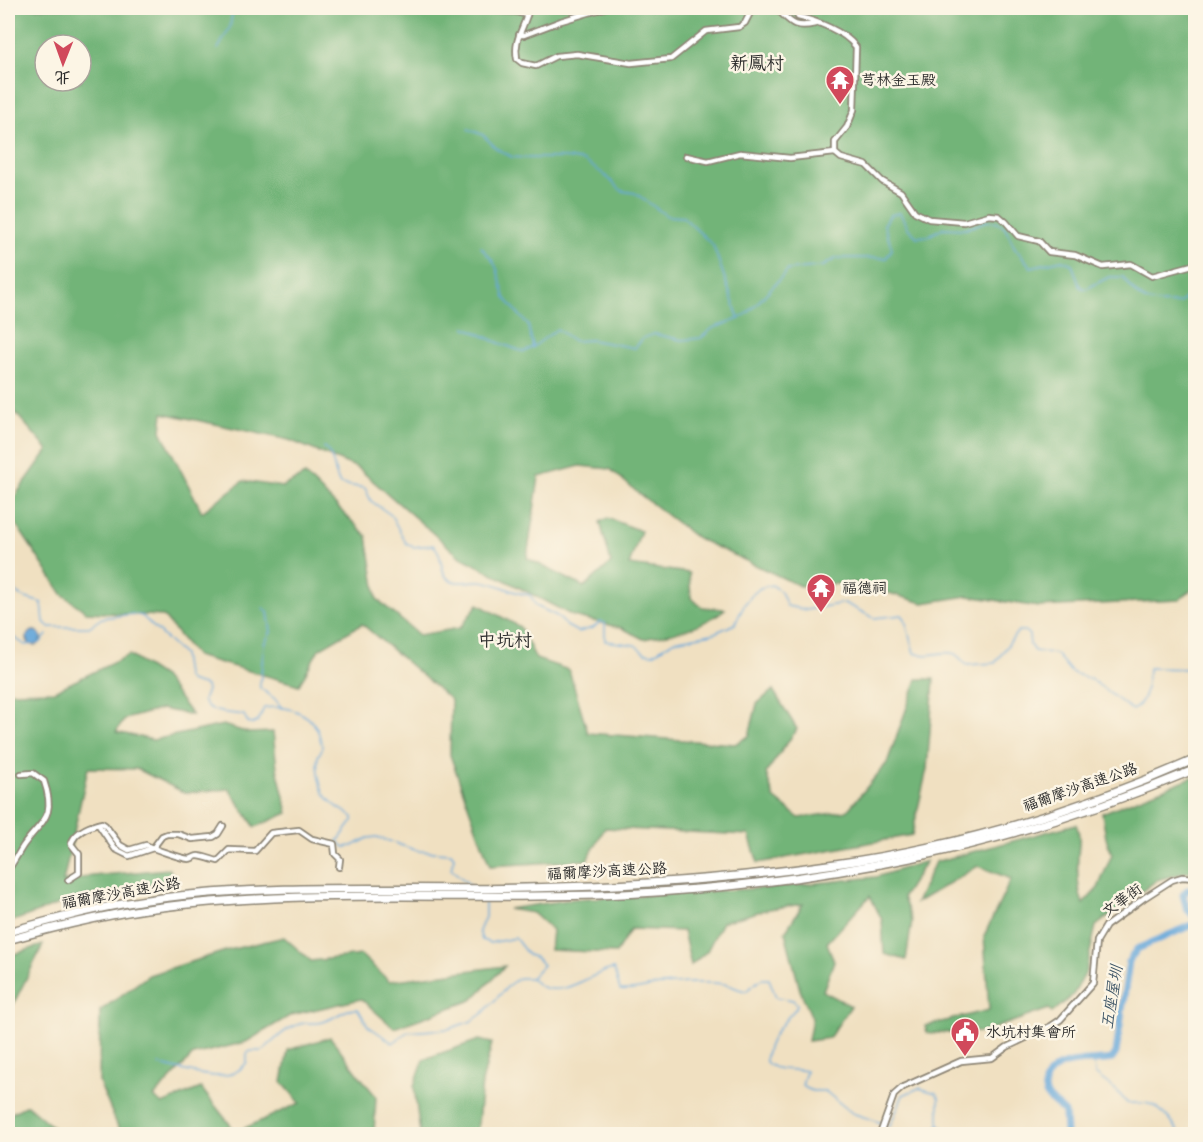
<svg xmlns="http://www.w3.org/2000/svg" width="1203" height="1142" font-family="Mali,'LXGW WenKai TC',sans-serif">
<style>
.forest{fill:#72b478;stroke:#4e7052;stroke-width:1.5;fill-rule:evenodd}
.water{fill:#67a8da;stroke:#496a82;stroke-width:1.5}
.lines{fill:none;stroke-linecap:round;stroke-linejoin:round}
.stream{stroke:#67a8da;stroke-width:1.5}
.river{stroke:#67a8da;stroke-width:7}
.minor-casing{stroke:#8e8676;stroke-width:8}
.highway-casing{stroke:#8e8676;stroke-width:10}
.minor{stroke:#fff;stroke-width:4.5}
.highway{stroke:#fff;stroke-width:7}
.labels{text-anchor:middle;stroke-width:5;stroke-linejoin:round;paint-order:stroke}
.poi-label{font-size:15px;fill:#2b2b2b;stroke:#fcf5e5;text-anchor:start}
.street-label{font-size:15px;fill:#2b2b2b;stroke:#fcf5e5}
.water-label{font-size:16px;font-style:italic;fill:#405768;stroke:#fcf5e5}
.quarter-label{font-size:18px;fill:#2b2b2b;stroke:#fcf5e5}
</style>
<rect width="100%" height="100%" fill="#fcf5e5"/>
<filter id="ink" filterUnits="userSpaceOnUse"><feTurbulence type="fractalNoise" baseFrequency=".0167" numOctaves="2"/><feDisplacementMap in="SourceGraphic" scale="12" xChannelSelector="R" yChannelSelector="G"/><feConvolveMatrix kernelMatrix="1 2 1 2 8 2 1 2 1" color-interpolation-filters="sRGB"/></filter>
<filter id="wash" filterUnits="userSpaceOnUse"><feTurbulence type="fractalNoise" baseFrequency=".008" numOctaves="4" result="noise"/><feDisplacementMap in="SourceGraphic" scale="24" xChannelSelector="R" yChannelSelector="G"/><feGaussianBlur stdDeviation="1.35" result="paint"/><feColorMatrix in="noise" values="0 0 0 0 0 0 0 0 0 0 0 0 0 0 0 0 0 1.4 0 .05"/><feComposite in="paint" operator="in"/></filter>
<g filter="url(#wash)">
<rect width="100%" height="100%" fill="#f0e0c1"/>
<g class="forest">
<path d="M8 8H1195L1196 586 1179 600 1039 607 968 596 923 603 855 583 800 586 697 538 638 493 610 469 580 466 539 477 527 558 584 587 611 563 600 522 608 518 641 531 629 565 689 573 691 598 702 607 725 609C701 629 673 633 643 639L622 628 573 616 459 556 358 468 289 440 163 413 161 431 202 512 243 481 282 487 305 475 367 536 377 599 419 635 460 628 478 604 520 627 536 659 569 670 588 733 735 744 749 736 757 704 773 690 797 729 766 773 774 798 799 818 847 811 887 763 917 679H934L927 769 912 835 758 863 749 835 605 828 587 860 490 866 450 755 451 700 362 624 319 649 299 685 196 656 163 616 86 612 62 594 8 512V506L48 450 13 410 8 408ZM45 45H81V81H45Z"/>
<path d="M129 655 163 677 192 715 162 709 125 719 116 732 153 740 223 725 249 733 273 732 277 768 288 813 255 827 229 789 185 793 137 769 88 768 63 882 92 876 169 869 177 880 73 899 8 923V692L54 691Z"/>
<path d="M1195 776V870L1157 880 1096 926 1085 974 1073 995 1052 1013 1049 1009 983 1032 927 1033 925 1026 989 1010 984 936 1011 879 978 866 916 903 935 862 1076 824C1081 836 1079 844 1078 856 1077 872 1078 890 1083 904L1098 888 1112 854 1106 838 1102 813Z"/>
<path d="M926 861 903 897 912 921 906 960 884 954 882 920 870 896 827 943 834 961 823 991 851 1006 829 1038 808 1041 812 1018 800 990 785 932 803 904 769 909 722 922 707 951 691 965 683 931 631 929 616 953 550 950 552 930 533 913 508 909 574 899 767 888 876 877Z"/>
<path d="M284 937 311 961 361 955 389 981 505 966 472 1000 394 1028 361 999 291 1015 246 1042 193 1055 154 1097 162 1104 201 1088 236 1132 300 1103 282 1082 288 1050 330 1037C346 1056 359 1077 376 1096L374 1134H121L99 1082 100 1011 149 975 229 950Z"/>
<path d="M43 945 8 1015V956Z"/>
<path d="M479 1040 492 1043 482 1082 477 1134H420L414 1086 424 1059Z"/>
<path d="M27 1105 61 1134H8V1115Z"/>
</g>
<circle class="water" cx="34" cy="638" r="7"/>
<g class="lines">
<g class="stream">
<path d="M218 49 230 27 233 8"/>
<path d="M468 129 483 135 497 149 512 157 525 158H566L584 161 602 173 622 191 635 193 667 216 683 217 713 245 739 319"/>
<path d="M481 247 493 261 497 269 505 298 528 325 533 347 557 329 574 341 591 340 635 348 643 338 654 334 682 340 701 338 713 328 739 319 748 313 788 270 823 266 837 258H886L892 249 884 225 890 215 900 213 908 228 917 237 928 236 943 228 966 229 986 221 996 222 1005 227 1015 248 1031 267 1062 260 1072 264 1080 287 1086 289 1109 277H1123C1141 304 1149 304 1180 303L1190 293 1196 270"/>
<path d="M465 327 499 343 524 352 533 347"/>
<path d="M324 447C336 458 332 470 340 484L365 488 371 501 391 515 406 543 413 547 433 545C443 553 439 565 445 575 452 587 469 580 480 581 498 582 512 594 530 595L536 606 557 616 567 626 578 632 593 628 600 622 605 623V641L635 645 645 653 653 654 673 641 712 634 735 624 744 605 752 595 760 588 772 585 781 592 787 606 806 610 844 603 874 618 902 615 905 619 914 653C930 659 944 649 955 654 959 656 963 662 967 665L995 663 1018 631H1025L1029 635 1030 645 1034 651 1056 654 1071 672 1092 680 1132 710C1147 704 1147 682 1148 668L1196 669"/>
<path d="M8 585 22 597 42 603 44 622 49 627H89L102 618 133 614 142 616 183 655 186 675 189 681 206 686 207 690 203 701C211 715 230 712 244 715L248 723 253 724 258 721 264 708C288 705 315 713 320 738 321 741 322 745 322 748 322 751 319 753 318 756 316 766 319 784 324 793 330 804 343 810 353 817V821L338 841 344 847 353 846 368 838 377 837 418 851 451 853 454 857 451 869 471 886"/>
<path d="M263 608 268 612 271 632 264 644 260 685V688L275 699 282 708"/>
<path d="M8 637 15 638 25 645 40 643 47 635"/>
<path d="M483 898 485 901V917L479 931 482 940 490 943 515 938 528 955 537 958 543 965 531 978C534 981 539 986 542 987 567 997 591 972 614 969L620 990C633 992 648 986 662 985 682 983 704 981 724 984 731 985 738 990 746 991L761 979H769L776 997 793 1000 797 1004 796 1008C784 1022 764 1042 766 1062 778 1073 792 1068 806 1071L802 1086 812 1091H825L852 1113 890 1126 903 1095 919 1088 936 1093 939 1098V1128L931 1134"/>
<path d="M1094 1061 1095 1074 1116 1090 1127 1103C1135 1104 1145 1101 1152 1105 1163 1110 1174 1124 1180 1134"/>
<path d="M159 1065C185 1069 228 1089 247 1062V1054L250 1051H262C274 1041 285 1028 300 1024 307 1022 316 1024 323 1022 336 1018 344 1008 358 1009L368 1026 393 1043 407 1032 448 1029 472 1021 483 1013 510 984 519 978H531"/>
</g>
<g class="river">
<path d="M1196 889 1187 890 1183 895 1187 909 1196 918"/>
<path d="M939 1128 950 1134"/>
<path d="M1066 1134 1065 1113C1060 1107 1052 1103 1048 1097 1044 1091 1044 1085 1046 1079 1056 1057 1092 1063 1112 1059L1116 1053 1129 961 1137 949 1196 923"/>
</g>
</g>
</g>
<g filter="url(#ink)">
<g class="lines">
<g class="minor-casing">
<g id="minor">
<path d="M529 8C525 27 513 39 517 59L522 63 536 66 556 56 567 55 577 54 631 63 671 59 706 31 739 27 745 23 751 11 757 8"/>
<path d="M776 8C791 22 793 29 815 24"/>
<path d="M793 8 798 17C817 21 844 31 856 47L854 110 847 127 835 142V153L841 158 866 165 882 181 901 192 915 212 929 219 964 222 989 215 999 216 1006 222 1018 236 1039 241 1049 252 1075 255 1103 267 1131 264 1152 276 1196 264"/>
<path d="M496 11 516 12 527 15"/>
<path d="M519 35H524L561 21 605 8"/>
<path d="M686 156 708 161 740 153 790 158 835 153"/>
<path d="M98 824 115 849 129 856 153 848 162 836 167 834H178L192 839 213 837 218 834 223 826"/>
<path d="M8 870C13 863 18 854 23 846 41 820 57 819 44 781L33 773 21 774"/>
<path d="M68 880 79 873V854L71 844C75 831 89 826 102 823L105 825 120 845 129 850 146 845C154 849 180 858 189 859 192 859 195 856 198 856 204 856 212 860 218 861L229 850 255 851 271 833 299 830 312 839 334 844 335 854 340 859 339 867"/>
<path d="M880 1134 894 1095 903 1087 961 1061 992 1058 1007 1047 1051 1026 1060 1020 1093 983 1097 941 1106 926 1144 898 1172 880 1182 877 1196 878"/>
</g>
</g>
<g class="highway-casing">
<g id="highway">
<path d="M8 932C58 918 109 904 162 898 283 883 404 891 526 888 629 886 733 879 835 864 958 847 1082 809 1196 759"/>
<path d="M8 940C58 926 109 913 162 907 315 888 469 901 623 894 823 884 1011 847 1196 769"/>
</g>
</g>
<use href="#minor" class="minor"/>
<use href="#highway" class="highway"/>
</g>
</g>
<defs>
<g id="temple-pin" transform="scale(1.5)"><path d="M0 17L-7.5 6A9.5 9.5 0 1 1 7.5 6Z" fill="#d1495b" stroke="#fcf5e5"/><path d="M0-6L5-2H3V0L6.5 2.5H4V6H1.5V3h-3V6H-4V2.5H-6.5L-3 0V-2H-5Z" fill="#fff"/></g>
<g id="civic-pin" transform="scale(1.5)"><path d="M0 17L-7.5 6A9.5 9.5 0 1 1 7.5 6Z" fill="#d1495b" stroke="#fcf5e5"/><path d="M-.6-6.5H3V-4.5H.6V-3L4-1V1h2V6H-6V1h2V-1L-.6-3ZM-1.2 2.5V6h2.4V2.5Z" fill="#fff"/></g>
</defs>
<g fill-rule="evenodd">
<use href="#temple-pin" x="840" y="80"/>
<use href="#temple-pin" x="821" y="588"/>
<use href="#civic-pin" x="965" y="1032"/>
</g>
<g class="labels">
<g class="poi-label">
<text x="861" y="85">芎林金玉殿</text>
<text x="842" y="593">福德祠</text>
<text x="986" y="1037">水坑村集會所</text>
</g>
<g class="street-label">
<text transform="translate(1080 787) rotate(-19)" y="5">福爾摩沙高速公路</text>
<text transform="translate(607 871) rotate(-3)" y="5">福爾摩沙高速公路</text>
<text transform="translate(121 893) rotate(-10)" y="5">福爾摩沙高速公路</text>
<text transform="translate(1122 900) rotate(-36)" y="5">文華街</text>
</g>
<g class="water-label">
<text transform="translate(1111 997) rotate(-81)" y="6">五座屋圳</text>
</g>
<g class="quarter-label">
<text x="757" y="69">新鳳村</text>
<text x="505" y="646">中坑村</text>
</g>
</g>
<rect width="1203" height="1142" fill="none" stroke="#fcf5e5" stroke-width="30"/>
<g transform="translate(63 63) rotate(181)"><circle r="28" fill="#fcf5e5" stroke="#a8a49b" stroke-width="1.5"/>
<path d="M0-4.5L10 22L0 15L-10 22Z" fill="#d1495b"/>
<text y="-9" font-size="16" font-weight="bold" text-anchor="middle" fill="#2b2b2b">北</text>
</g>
</svg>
